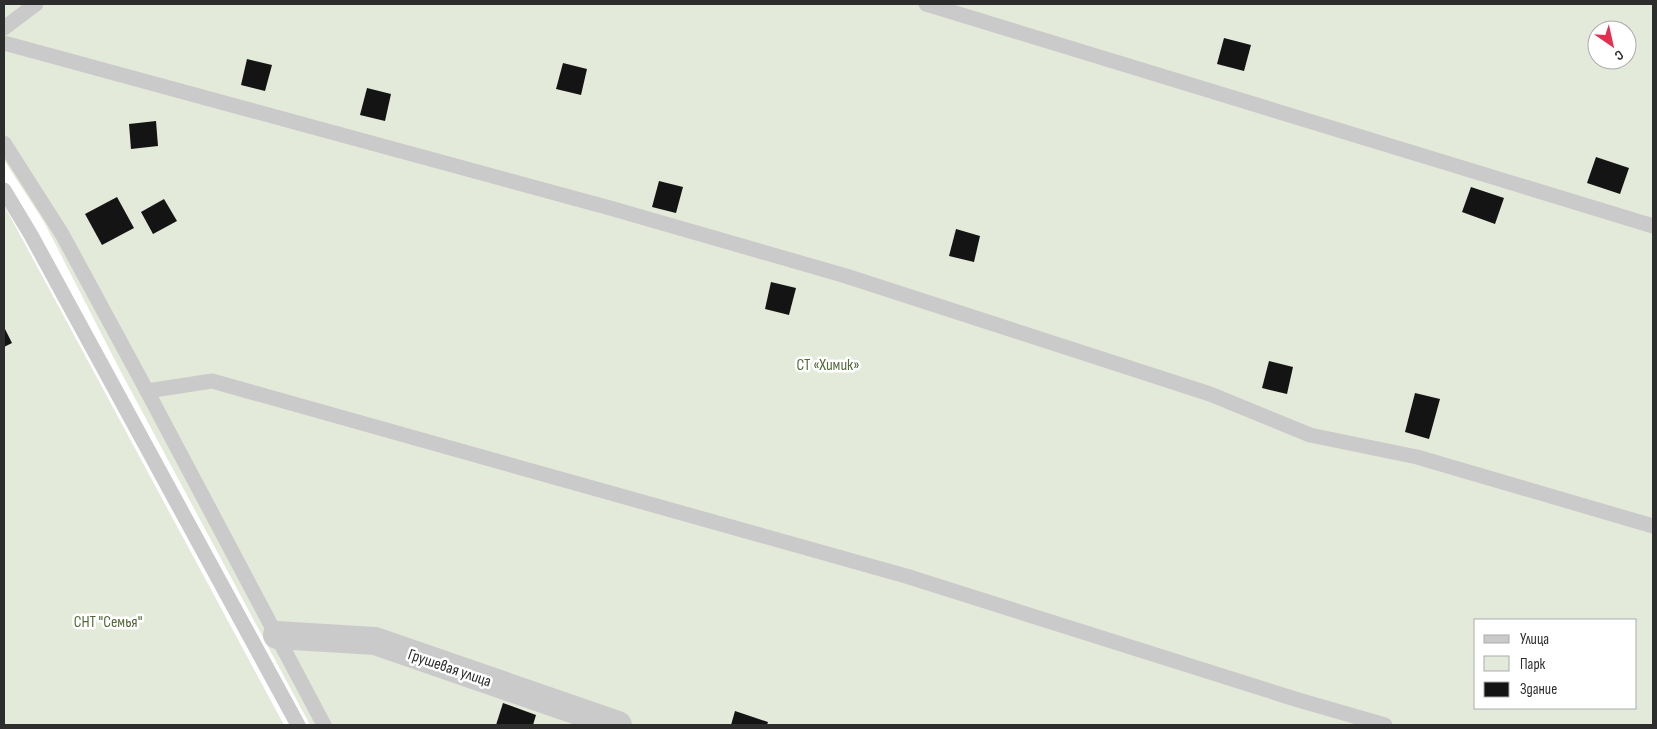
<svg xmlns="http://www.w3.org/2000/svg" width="1657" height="729" font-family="'Sofia Sans Condensed',sans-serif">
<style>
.green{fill:#e4eada;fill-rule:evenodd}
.building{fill:#141414}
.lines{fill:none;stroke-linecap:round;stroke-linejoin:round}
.lane{stroke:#cacaca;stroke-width:15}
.street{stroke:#cacaca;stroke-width:28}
.labels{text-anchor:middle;stroke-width:5;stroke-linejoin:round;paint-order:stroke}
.park-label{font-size:16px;fill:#54673b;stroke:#fff}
.street-label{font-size:16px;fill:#2d2d2d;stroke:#fff}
</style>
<rect width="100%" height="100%" fill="#fff"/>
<g class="green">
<path d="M4 4H1653V725H310L123 376 44 222 4 160ZM1597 30H1627V60H1597ZM1476 620H1636V708H1476Z"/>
<path d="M4 205 284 725H4Z"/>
</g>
<g class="building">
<path d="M1224 38 1251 45 1244 71 1217 64Z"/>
<path d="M247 59 272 65 265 91 241 85Z"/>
<path d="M563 63 587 69 581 95 556 89Z"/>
<path d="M367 88 391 94 385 121 360 115Z"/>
<path d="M156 121 158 146 131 149 129 124Z"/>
<path d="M1596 157 1629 168 1620 194 1587 183Z"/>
<path d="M659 181 683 187 676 213 652 207Z"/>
<path d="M1471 187 1504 198 1495 224 1462 212Z"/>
<path d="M117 197 134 228 102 245 85 214Z"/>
<path d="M164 199 177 221 153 234 141 212Z"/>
<path d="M956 229 980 236 974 262 949 256Z"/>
<path d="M771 282 796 288 789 315 765 309Z"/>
<path d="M4 327 12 343 4 347Z"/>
<path d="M1269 361 1293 367 1287 394 1262 388Z"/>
<path d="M1415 393 1440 399 1429 439 1405 432Z"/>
<path d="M503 703 536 715 533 725H496Z"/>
<path d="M735 711 768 722 767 725H731Z"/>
</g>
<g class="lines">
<g class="lane">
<path d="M926 4 1653 226"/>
<path d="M4 28 36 4"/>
<path d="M4 43 610 208 846 276 1210 394 1310 435 1417 457 1653 526"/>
<path d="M4 143 62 234 147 391 324 725"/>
<path d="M4 190 31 235 298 725"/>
<path d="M147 391 212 381 906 576 1295 699 1385 725"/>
</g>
<path class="street" d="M277 635 375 641 618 725"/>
</g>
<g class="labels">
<g class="park-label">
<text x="828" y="370">СТ «Химик»</text>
<text x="108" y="627">СНТ "Семья"</text>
</g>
<g class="street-label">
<text transform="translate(450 667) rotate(19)" y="6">Грушевая улица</text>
</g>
</g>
<rect width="1657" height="729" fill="none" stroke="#2d2d2d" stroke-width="10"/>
<rect x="1474" y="619" width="162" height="90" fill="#ffffff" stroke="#ababab"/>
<rect x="1484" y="635" width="25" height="8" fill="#cacaca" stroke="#ababab"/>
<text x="1520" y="644" font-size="15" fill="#2d2d2d">Улица</text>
<rect x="1484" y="656" width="25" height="15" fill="#e4eada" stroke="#ababab"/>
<text x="1520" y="669" font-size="15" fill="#2d2d2d">Парк</text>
<rect x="1484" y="682" width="25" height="15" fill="#141414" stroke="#ababab"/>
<text x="1520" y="694" font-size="15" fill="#2d2d2d">Здание</text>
<g transform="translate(1612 45) rotate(146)"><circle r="24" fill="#ffffff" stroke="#ababab"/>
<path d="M0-4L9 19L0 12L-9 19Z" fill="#e1314f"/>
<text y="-8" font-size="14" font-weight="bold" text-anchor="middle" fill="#2d2d2d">С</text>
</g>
</svg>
